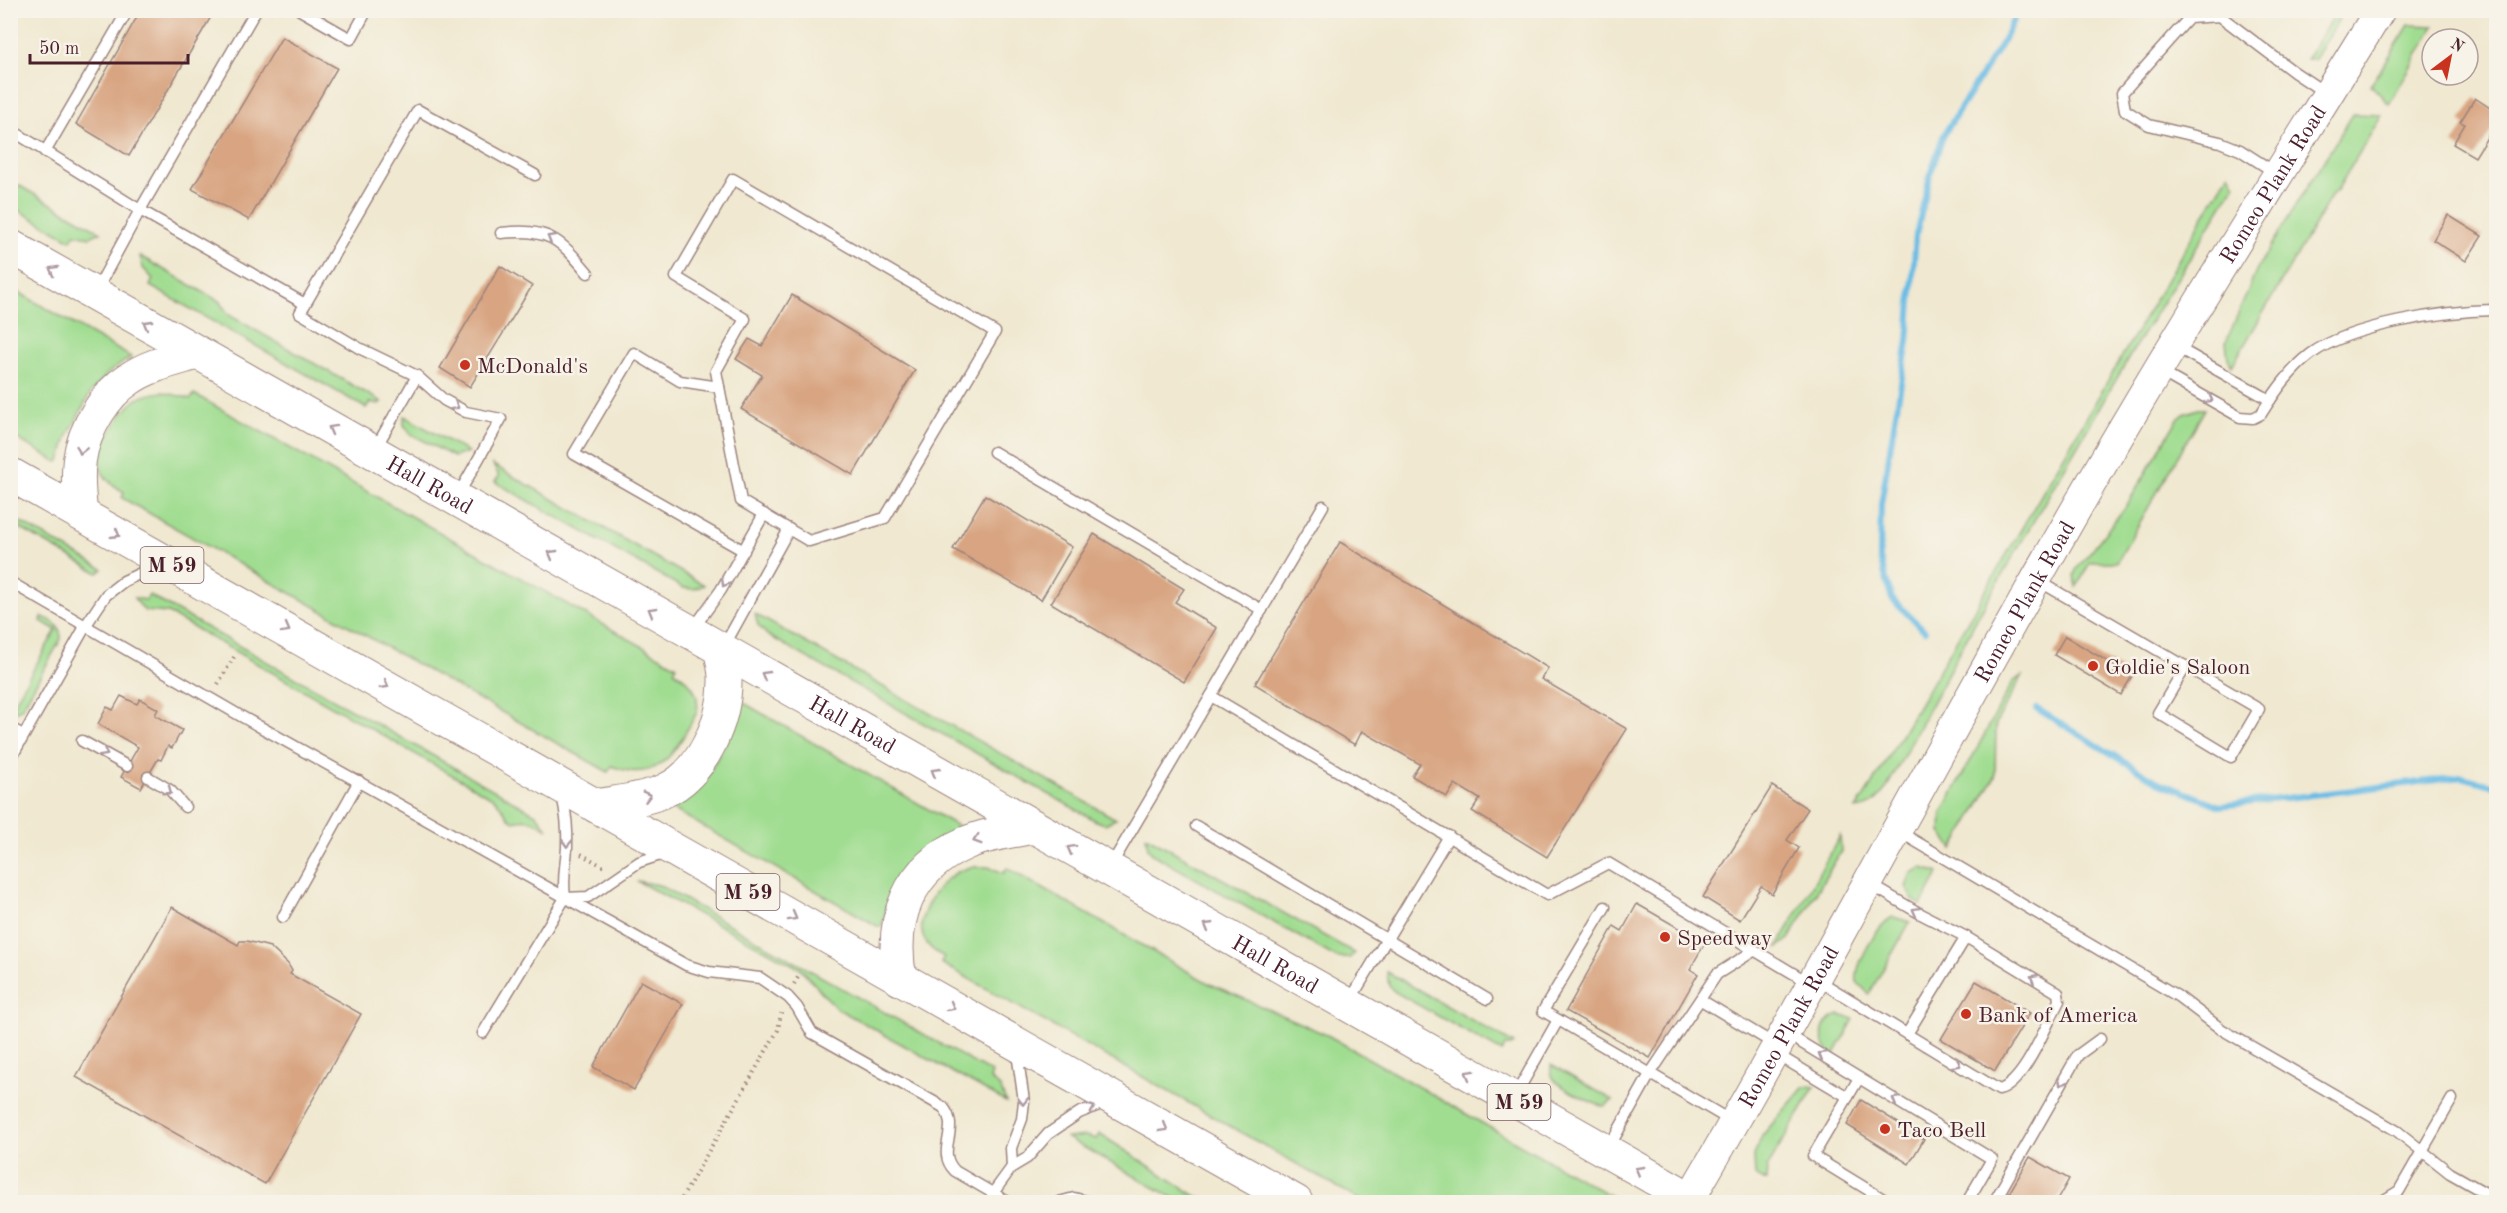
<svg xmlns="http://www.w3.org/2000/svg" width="2507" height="1213" font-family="'Old Standard TT',serif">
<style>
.green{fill:#a0dd91;stroke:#757e5e;stroke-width:1.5}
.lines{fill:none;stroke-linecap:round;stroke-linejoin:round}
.stream{stroke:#69bce5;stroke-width:6}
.building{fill:#d8a481}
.lane-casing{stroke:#9d847e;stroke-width:13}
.secondary-casing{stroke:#9d847e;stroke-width:32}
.highway-casing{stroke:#9d847e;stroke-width:35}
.path{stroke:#9d847e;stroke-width:4;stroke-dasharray:1.5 4.5;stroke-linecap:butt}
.lane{stroke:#fff;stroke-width:10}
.secondary{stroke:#fff;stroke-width:30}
.highway{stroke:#fff;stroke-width:33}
.oneway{stroke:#ae9aa0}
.poi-dot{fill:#c8321e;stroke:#f7f3e8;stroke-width:2}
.labels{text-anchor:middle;stroke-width:5;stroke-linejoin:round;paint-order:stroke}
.shield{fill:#f7f3e8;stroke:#7e5f64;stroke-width:1.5}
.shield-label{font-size:21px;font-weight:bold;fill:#4a1f2b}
.street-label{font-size:22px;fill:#4a1f2b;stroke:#f7f3e8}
.poi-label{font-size:22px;fill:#4a1f2b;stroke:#f7f3e8;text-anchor:start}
</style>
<rect width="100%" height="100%" fill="#f7f3e8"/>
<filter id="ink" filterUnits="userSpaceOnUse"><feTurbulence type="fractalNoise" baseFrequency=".0167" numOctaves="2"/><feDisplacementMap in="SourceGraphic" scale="12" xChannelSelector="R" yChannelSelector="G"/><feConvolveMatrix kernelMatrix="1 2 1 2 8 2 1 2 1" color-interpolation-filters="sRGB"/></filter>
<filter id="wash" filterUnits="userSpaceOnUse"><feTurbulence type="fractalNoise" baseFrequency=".008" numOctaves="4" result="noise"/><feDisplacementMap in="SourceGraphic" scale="24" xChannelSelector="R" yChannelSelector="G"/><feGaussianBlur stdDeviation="1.35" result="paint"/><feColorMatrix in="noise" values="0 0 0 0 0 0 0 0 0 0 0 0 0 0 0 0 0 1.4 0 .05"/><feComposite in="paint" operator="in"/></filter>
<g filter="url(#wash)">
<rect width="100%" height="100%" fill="#f0e8d0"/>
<g class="green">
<path d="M2337 11H2344L2315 59H2306Z"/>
<path d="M2409 25 2434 26 2389 104 2371 85Z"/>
<path d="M2353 114 2382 115 2336 192 2333 193 2232 366 2228 358 2226 342 2259 265Z"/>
<path d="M2229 173 2235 185 2138 342 1981 611 1886 789C1877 800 1870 808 1856 809L1882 768Z"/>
<path d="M11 181 101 232 90 237 74 234 71 240 11 206Z"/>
<path d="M140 256 219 301 229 315 382 402 378 404 370 402 366 408 150 286 153 279 143 268Z"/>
<path d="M11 288 131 357 108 373 91 392 67 437 60 461 57 462 11 435Z"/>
<path d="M163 392 191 399 194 394 677 666 674 671C690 681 700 692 697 712 677 748 661 786 612 766L608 772 122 498 124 492C114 486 102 478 100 465 97 448 122 410 136 400 144 395 153 393 163 392Z"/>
<path d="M2198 409H2205L2117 562H2090L2077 587 2074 576 2076 570 2127 505 2177 420 2184 414Z"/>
<path d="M404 416 468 452 454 457 411 434 404 425Z"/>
<path d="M493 465 704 585 694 589 683 588 495 482 499 476Z"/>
<path d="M11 517 103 569 98 573 11 523Z"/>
<path d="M149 595 536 814 548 829C536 822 529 817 514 821L509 818 496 800 168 613 145 611 134 598 146 600Z"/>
<path d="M755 614 1116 819 1105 824 1098 822 767 635 758 625Z"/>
<path d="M42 617C53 620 61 627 61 639L23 706 19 710 11 712V705H13L56 630 41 621Z"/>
<path d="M2023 675 1996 723 1995 777 1953 849 1941 832 1942 813 2013 682Z"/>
<path d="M744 703 961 828C909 854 897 871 881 927H879L669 807 687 797 706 779 734 727 741 704Z"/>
<path d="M1146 836 1355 953 1349 958H1337L1152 854 1148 848Z"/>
<path d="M1840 836 1841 851 1789 939 1777 948Z"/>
<path d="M971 867H988L1004 873 1007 868 1208 983 1329 1036 1616 1199 1614 1202H1364L941 963 944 957C939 954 933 951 929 946 911 927 930 895 946 880 953 873 962 870 971 867Z"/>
<path d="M1922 868 1939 873 1921 905 1912 899 1906 887 1911 873Z"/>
<path d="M637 881 659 885 992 1073 990 1079 1000 1087 1006 1102 836 1008 801 969Z"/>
<path d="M1893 917 1910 922 1869 994 1857 982C1854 965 1878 924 1893 917Z"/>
<path d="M1387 972 1514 1044 1511 1046H1505L1502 1052 1395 992 1389 986Z"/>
<path d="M1839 1015 1854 1019 1833 1057C1818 1043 1818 1022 1839 1015Z"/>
<path d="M1551 1065 1613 1100 1605 1106C1595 1106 1560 1087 1554 1079 1551 1074 1550 1070 1551 1065Z"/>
<path d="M1815 1086 1767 1168 1766 1181 1755 1175 1754 1156 1762 1136 1804 1087Z"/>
<path d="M1099 1134 1109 1140 1205 1202H1180L1067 1138 1086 1136 1096 1139Z"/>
</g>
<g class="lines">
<g class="stream">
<path d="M1925 631 1892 599 1880 558 1881 504 1908 341 1916 235 1931 172 1943 136 2003 41 2018 10"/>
<path d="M2037 709 2158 782 2220 806 2462 777 2496 786"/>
</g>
</g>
<g id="blocks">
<g class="building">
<path d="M141 10H215L129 156 76 124Z"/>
<path d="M282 37 337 68 249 220 192 189Z"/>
<path d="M2475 98 2496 112V123L2475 157 2453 144 2465 124 2460 122Z"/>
<path d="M2448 215 2482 236 2466 261 2433 240Z"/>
<path d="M500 266 532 286 470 387 440 368Z"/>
<path d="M792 295 915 370 853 475 741 409 762 375 736 359 749 339 762 346Z"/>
<path d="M985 495 1072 547 1041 600 953 549Z"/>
<path d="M1094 534 1184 589 1175 602 1217 628 1184 682 1051 603Z"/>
<path d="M1340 542 1548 668 1541 679 1627 729 1547 857 1472 811 1480 799 1455 784 1447 797 1412 776 1420 764 1362 731 1355 745 1255 684Z"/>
<path d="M2065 636 2132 676 2121 695 2054 655Z"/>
<path d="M121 696 137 704 140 699 158 709 155 715 182 730 172 748 168 746 161 760 158 759 141 788 121 777 138 747 98 724 107 707 113 710Z"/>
<path d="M1772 786 1808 809 1787 840 1799 848 1772 894 1761 886 1740 920 1703 897Z"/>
<path d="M1637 904 1705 943 1690 969 1698 974 1650 1058 1566 1011 1614 926 1622 931Z"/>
<path d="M172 907 238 945 240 941H247L270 947 288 964 292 971 290 974 361 1014 265 1184 76 1077Z"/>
<path d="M641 981 683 1004 634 1090 593 1067Z"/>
<path d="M1976 981 2030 1013 1995 1071 1941 1039Z"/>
<path d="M1861 1100 1924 1139 1909 1164 1847 1125Z"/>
<path d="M2030 1157 2069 1179 2056 1202H2004Z"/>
</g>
</g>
</g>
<g filter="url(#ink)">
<use href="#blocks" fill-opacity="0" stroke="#9d847e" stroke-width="1.5"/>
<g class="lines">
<g class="lane-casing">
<g id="lane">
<path d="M256 10 140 210 305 304"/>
<path d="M300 10 351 39 367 10"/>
<path d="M16 133 140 210 96 291"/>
<path d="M45 152 128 10"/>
<path d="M2276 173 2240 150 2220 142 2149 125 2125 110 2122 93 2189 18 2220 16 2294 72 2327 94"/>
<path d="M733 179 995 332 885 518 809 541 741 501 716 371 745 319 676 277Z"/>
<path d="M501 233C548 228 559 238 588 273"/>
<path d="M2173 345 2270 400"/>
<path d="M2159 371 2240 417 2253 418 2261 414C2275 392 2290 370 2311 354 2350 325 2445 311 2493 310L2496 305"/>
<path d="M719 387 680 381 634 353 574 454 744 551"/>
<path d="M375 449 417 376"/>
<path d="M994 452 1262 610"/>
<path d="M457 497 501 419 466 412 444 400 417 376 359 348 300 313 418 110 535 175"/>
<path d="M2037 580 2259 709 2231 757 2158 713 2186 666"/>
<path d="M10 582 239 715 686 965 709 972 760 978 788 997 797 1007 812 1033 943 1107C962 1130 934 1150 955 1171L1008 1202"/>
<path d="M693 629 721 590 764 514"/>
<path d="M723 648 789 529"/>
<path d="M1211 696 1547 895 1608 863 1811 984"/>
<path d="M10 728 23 735"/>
<path d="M82 741 127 766"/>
<path d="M10 760 86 625 106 595 124 581 160 564"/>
<path d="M148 777 170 790 185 807"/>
<path d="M562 795C566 812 568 828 567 847 566 867 562 876 565 898L588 897 639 862 666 853"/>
<path d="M1196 826 1487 999"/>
<path d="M1898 831 2179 997 2221 1029 2397 1131 2450 1173 2496 1199"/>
<path d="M1110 867 1323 506"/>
<path d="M1605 907 1543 1011 1733 1122"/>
<path d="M283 917 359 781"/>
<path d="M1816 979 1999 1090C2024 1084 2047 1023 2059 1001L2058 993 1966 937 1919 913 1868 883"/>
<path d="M1701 1000 1776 1045"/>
<path d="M1349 1002 1449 836"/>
<path d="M483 1033 565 898"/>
<path d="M1787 1034 1992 1159 1967 1202"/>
<path d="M1907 1034 1966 937"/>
<path d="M1776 1054 1848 1097"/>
<path d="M1859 1078 1813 1156 1888 1202"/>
<path d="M1515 1096 1558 1020"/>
<path d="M1608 1149 1650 1074 1717 974 1755 950"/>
<path d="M1012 1167 1011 1148 1022 1119 1024 1101 1017 1053"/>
<path d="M993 1193 1012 1167 1027 1158 1048 1134 1079 1113 1106 1102"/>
<path d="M1059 1202 1074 1198 1090 1202"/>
<path d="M1994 1202 2078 1055 2100 1039"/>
<path d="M2381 1202 2399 1191 2452 1099"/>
</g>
</g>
<g class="secondary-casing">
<g id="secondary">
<path id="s1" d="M1688 1202C1849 927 1993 643 2158 370 2231 249 2306 130 2380 10"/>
</g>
</g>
<g class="highway-casing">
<g id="highway">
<path id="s2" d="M10 246 1696 1202"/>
<path d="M10 474 1296 1202"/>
<path d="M81 514C76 473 76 447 98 412 106 399 115 388 129 379 149 365 174 360 197 353"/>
<path d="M596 806C618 802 643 800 664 791 703 774 726 719 725 678 725 669 722 659 721 651"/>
<path d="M900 979C889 919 908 868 966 843 987 834 1012 831 1034 827"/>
</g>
</g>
<g class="path">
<path d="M218 684 234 657"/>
<path d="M581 854 606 868"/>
<path d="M794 984 800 974"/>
<path d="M682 1198 778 1030 781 1013"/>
<path d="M1617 1202 1619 1200"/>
</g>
<use href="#lane" class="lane"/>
<use href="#secondary" class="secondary"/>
<use href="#highway" class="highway"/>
</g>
<defs><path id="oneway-chevron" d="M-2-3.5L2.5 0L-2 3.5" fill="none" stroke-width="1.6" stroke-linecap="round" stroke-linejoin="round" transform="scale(1.5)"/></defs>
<g class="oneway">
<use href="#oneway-chevron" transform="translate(551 238) rotate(-150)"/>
<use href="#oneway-chevron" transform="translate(53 270) rotate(-151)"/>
<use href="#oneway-chevron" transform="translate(147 324) rotate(-150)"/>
<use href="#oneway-chevron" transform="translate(2209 399) rotate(29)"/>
<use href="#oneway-chevron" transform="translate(455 406) rotate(29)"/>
<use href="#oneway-chevron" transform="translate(332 429) rotate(-151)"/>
<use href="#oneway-chevron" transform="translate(81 450) rotate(103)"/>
<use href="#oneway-chevron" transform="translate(116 534) rotate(30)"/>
<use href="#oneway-chevron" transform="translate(552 554) rotate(-150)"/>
<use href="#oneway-chevron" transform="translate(725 583) rotate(121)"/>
<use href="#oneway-chevron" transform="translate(652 611) rotate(-150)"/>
<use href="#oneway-chevron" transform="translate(286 629) rotate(29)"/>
<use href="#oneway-chevron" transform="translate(765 675) rotate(-150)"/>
<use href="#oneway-chevron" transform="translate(385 685) rotate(30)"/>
<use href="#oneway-chevron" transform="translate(104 753) rotate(29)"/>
<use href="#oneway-chevron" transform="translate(935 772) rotate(-150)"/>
<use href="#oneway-chevron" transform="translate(168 791) rotate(38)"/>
<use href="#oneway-chevron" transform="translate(647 796) rotate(-15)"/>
<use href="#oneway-chevron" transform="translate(977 840) rotate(163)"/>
<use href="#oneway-chevron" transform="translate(567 843) rotate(92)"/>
<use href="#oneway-chevron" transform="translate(1071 849) rotate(-151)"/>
<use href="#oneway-chevron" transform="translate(1916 911) rotate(-151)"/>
<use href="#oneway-chevron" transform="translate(793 917) rotate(29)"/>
<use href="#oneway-chevron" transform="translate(1208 926) rotate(-150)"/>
<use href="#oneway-chevron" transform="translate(2034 978) rotate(-149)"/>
<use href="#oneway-chevron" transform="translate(951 1007) rotate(29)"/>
<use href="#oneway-chevron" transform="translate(1822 1055) rotate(-149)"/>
<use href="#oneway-chevron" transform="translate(1957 1064) rotate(31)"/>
<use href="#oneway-chevron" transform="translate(1469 1074) rotate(-151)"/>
<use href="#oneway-chevron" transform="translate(2062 1082) rotate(120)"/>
<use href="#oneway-chevron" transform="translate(1896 1100) rotate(-149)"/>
<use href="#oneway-chevron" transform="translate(1023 1101) rotate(90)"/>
<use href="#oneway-chevron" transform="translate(1091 1108) rotate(-22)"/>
<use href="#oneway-chevron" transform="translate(1164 1128) rotate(30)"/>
<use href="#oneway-chevron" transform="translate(1639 1170) rotate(-150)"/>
</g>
</g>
<g class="poi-dot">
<circle cx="465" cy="365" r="6"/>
<circle cx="2093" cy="666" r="6"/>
<circle cx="1665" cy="937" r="6"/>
<circle cx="1966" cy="1014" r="6"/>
<circle cx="1885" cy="1129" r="6"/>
</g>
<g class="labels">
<g class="shield">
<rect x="140.5" y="547" width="63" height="36" rx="4.5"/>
<rect x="716.5" y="874" width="63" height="36" rx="4.5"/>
<rect x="1487.5" y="1084" width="63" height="36" rx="4.5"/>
</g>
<g class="shield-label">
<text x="172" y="572">M 59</text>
<text x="748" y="899">M 59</text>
<text x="1519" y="1109">M 59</text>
</g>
<g class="street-label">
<text dy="8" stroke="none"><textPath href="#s1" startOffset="1174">Romeo Plank Road</textPath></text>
<text dy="8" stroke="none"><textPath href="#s2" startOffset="483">Hall Road</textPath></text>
<text dy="8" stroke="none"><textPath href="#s1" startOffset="688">Romeo Plank Road</textPath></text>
<text dy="8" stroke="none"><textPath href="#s2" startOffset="969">Hall Road</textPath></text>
<text dy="8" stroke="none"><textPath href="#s2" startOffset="1455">Hall Road</textPath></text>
<text dy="8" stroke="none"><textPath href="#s1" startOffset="202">Romeo Plank Road</textPath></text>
</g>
<g class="poi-label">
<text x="477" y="373">McDonald's</text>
<text x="2105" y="674">Goldie's Saloon</text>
<text x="1677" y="945">Speedway</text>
<text x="1978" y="1022">Bank of America</text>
<text x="1897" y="1137">Taco Bell</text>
</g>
</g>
<rect width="2507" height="1213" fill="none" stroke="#f7f3e8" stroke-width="36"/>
<g transform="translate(2450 57) rotate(32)"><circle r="28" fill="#f7f3e8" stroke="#b29e9c" stroke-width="1.5"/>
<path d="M0-4.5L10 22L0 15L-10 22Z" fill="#c8321e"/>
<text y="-9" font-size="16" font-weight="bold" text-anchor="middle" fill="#4a1f2b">N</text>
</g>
<path d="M30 54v9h158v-9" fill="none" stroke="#4a1f2b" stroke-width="3"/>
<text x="39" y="54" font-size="18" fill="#4a1f2b" stroke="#f7f3e8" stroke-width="4.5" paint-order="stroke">50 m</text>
</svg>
